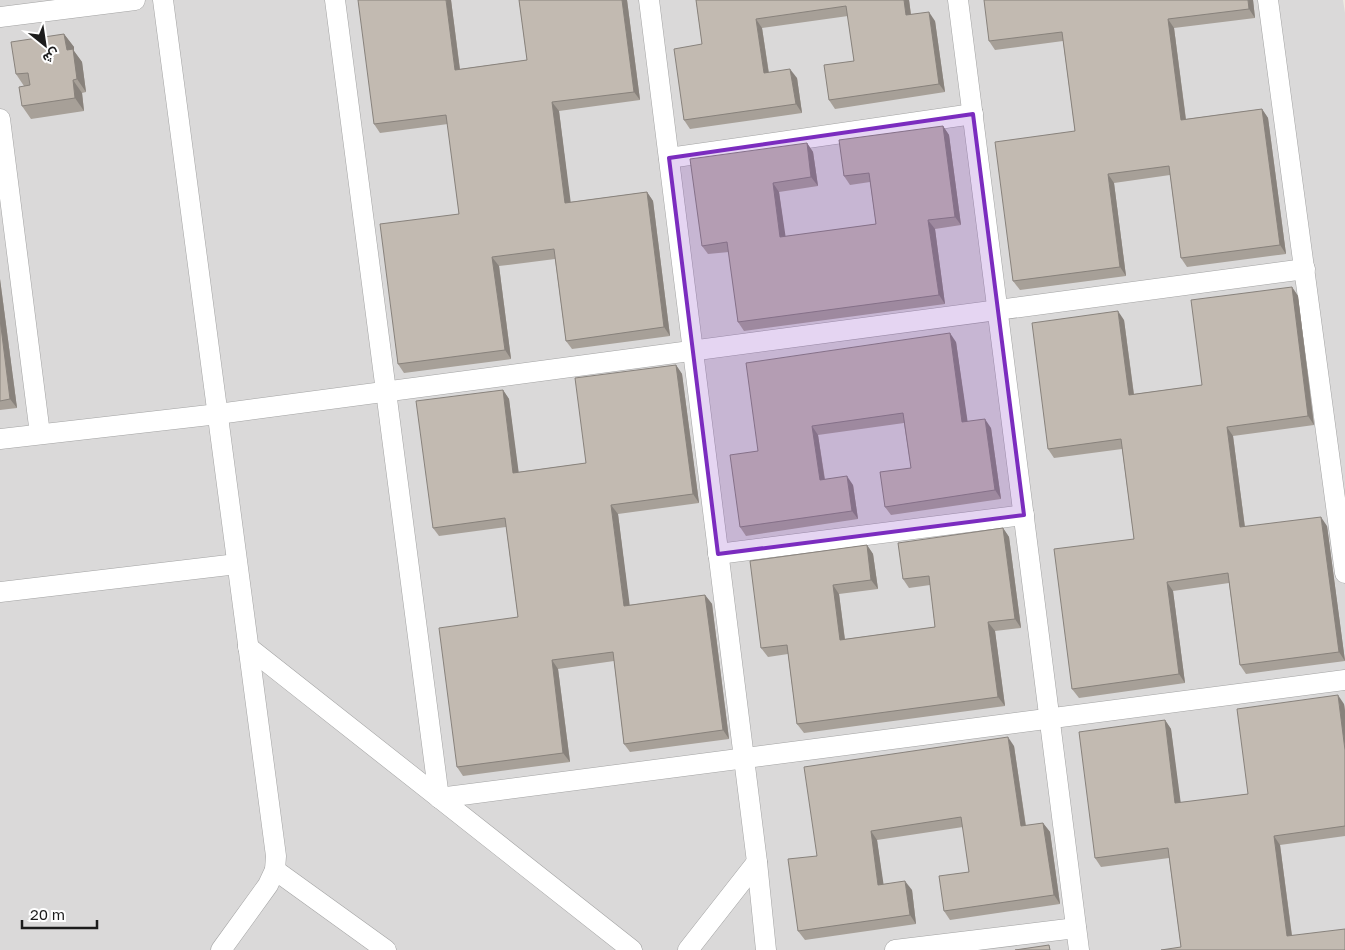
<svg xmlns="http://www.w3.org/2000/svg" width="1345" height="950" font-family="'Golos Text',Vazirmatn,sans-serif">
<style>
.residential{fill:#dad9d9}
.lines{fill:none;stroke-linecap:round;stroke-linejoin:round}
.minor-casing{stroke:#a3a3a3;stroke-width:21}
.minor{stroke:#fff;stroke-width:20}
.wall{fill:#a7a098}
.shaded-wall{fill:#88827c}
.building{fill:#c2bab1;stroke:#88827c}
.marked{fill:#7b2cbf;fill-opacity:0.2;stroke:#7b2cbf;stroke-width:4;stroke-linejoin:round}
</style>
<rect width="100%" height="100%" fill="#edebe2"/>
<path class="residential" d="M0 0H1343L1345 13V950H0Z"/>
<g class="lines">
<g class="minor-casing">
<g id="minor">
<path d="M163 0 276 856 275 870 268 885 221 950"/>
<path d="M335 0 439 798 1345 680"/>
<path d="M649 0 757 862 766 950"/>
<path d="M958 0 1079 950"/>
<path d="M1268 0 1345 573"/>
<path d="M0 17 135 0"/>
<path d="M0 119 40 434"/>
<path d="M669 158 973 114"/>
<path d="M0 439 218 414 1305 269"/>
<path d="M718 554 1024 515"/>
<path d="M0 592 237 564"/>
<path d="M248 647 632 950"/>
<path d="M275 870 386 950"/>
<path d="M688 950 757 862"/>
<path d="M895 950 1076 928"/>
</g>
</g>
<use href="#minor" class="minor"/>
</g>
<g class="wall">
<path d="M451 0 460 69 527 60 519 0H627L640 100 559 111 570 202 647 192 653 201 670 336 572 349 566 341 555 259 499 266 511 359 404 373 398 364 459 214 448 124 380 133 374 124Z"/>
<path d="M696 0H909L911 14 935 21 945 92 835 109 829 100 854 61 848 16 762 28 769 73 797 78 802 113 690 129 684 120 702 44Z"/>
<path d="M1253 0 1255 18 1174 28 1186 119 1262 109 1268 118 1286 254 1187 267 1181 258 1170 175 1114 183 1126 276 1020 290 1013 281 1075 131 1063 41 995 50 989 41Z"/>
<path d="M64 34 74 47V51L82 62 86 92 82 93 84 111 31 119 22 106 24 86 16 74Z"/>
<path d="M943 126 949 135 961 225 935 229 945 304 744 331 738 322 729 252 708 254 702 246 807 143 813 152 818 186 779 192 785 237 876 224 870 182 850 185 844 176Z"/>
<path d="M0 279 17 408 0 410Z"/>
<path d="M1292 287 1298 296 1314 425 1233 436 1245 527 1327 526 1345 661 1246 674 1240 665 1229 583 1173 591 1185 683 1079 698 1072 689 1134 539 1122 449 1054 458 1048 449 1124 320 1134 394 1202 385Z"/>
<path d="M956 342 967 421 991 428 1001 499 891 515 885 507 911 468 904 423 818 435 825 479 853 485 858 519 746 536 740 527 758 451Z"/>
<path d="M676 365 682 374 699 503 618 514 629 605 705 595 712 604 729 739 630 752 624 744 614 661 558 669 570 762 463 776 457 767 518 617 506 527 439 536 433 528 503 390 509 399 518 472 586 463Z"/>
<path d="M1003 528 1009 537 1021 628 995 631 1005 706 804 733 797 724 788 654 768 657 761 648 867 545 873 554 878 589 839 594 845 639 935 627 930 585 909 588 903 579Z"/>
<path d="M1344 704 1345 711V836L1280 845 1292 935 1345 950 1181 947 1169 858 1101 867 1095 858 1165 720 1171 729 1180 803 1248 794Z"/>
<path d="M1014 746 1026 826 1043 823 1050 832 1060 904 950 920 944 911 969 872 963 827 877 840 883 884 912 890 916 924 805 940 798 931 817 856Z"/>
</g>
<g class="shaded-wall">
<path d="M446 0H451L461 79 455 70Z"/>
<path d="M622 0H627L640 100 634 92Z"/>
<path d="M904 0H909L912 24 906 15Z"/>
<path d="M1248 0H1253L1255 18 1249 9Z"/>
<path d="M929 12 935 21 945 92 939 84Z"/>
<path d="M756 19 762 28 770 82 764 73Z"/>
<path d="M1168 19 1174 28 1187 129 1181 120Z"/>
<path d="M64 34 74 47V51L82 62 86 92 77 79 67 50Z"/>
<path d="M790 69 797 78 802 113 796 104Z"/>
<path d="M73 80 82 93 84 111 75 98Z"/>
<path d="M552 102 559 111 572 212 565 203Z"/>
<path d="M1262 109 1268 118 1286 254 1280 245Z"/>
<path d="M943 126 949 135 961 225 955 217Z"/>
<path d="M807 143 813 152 818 186 811 177Z"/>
<path d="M1108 174 1114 183 1126 276 1120 267Z"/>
<path d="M773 183 779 192 787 246 780 237Z"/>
<path d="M647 192 653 201 670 336 664 327Z"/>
<path d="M928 220 935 229 945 304 939 295Z"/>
<path d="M492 257 499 266 511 359 505 350Z"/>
<path d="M0 279 17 408 10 399 0 319Z"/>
<path d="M1292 287 1298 296 1314 425 1308 416Z"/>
<path d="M1118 311 1124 320 1135 404 1129 395Z"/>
<path d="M950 333 956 342 969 431 962 422Z"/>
<path d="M676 365 682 374 699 503 693 494Z"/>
<path d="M503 390 509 399 520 482 513 473Z"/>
<path d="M985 419 991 428 1001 499 995 490Z"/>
<path d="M812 426 818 435 826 489 820 480Z"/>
<path d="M1227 427 1233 436 1246 536 1240 527Z"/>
<path d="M847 476 853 485 858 519 852 511Z"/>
<path d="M611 505 618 514 631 615 624 606Z"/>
<path d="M1321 517 1327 526 1345 661 1339 652Z"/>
<path d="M1003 528 1009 537 1021 628 1015 619Z"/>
<path d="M867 545 873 554 878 589 871 580Z"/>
<path d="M1167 582 1173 591 1185 683 1179 674Z"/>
<path d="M833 585 839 594 846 649 840 640Z"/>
<path d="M705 595 712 604 729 739 723 730Z"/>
<path d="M988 622 995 631 1005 706 998 697Z"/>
<path d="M552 660 558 669 570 762 563 753Z"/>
<path d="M1338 695 1344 704 1345 711V750Z"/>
<path d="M1165 720 1171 729 1182 812 1175 803Z"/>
<path d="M1008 737 1014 746 1027 835 1021 826Z"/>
<path d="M1043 823 1050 832 1060 904 1054 895Z"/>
<path d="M871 831 877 840 885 894 878 885Z"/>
<path d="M1274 836 1280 845 1293 945 1287 936Z"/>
<path d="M905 881 912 890 916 924 910 915Z"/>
</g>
<g class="building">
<path d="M358 0H446L455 70 527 60 519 0H622L634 92 552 102 565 203 647 192 664 327 566 341 554 249 492 257 505 350 398 364 380 224 459 214 446 115 374 124Z"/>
<path d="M696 0H904L906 15 929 12 939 84 829 100 824 65 854 61 846 6 756 19 764 73 790 69 796 104 684 120 674 49 702 44Z"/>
<path d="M984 0H1248L1249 9 1168 19 1181 120 1262 109 1280 245 1181 258 1169 166 1108 174 1120 267 1013 281 995 142 1075 131 1062 32 989 41Z"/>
<path d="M64 34 67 50 73 49 77 79 73 80 75 98 22 106 19 87 30 85 28 73 16 74 11 42Z"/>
<path d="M943 126 955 217 928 220 939 295 738 322 727 242 702 246 690 159 807 143 811 177 773 183 780 237 876 224 869 173 844 176 839 140Z"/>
<path d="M1292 287 1308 416 1227 427 1240 527 1321 517 1339 652 1240 665 1228 573 1167 582 1179 674 1072 689 1054 549 1134 539 1121 439 1048 449 1032 323 1118 311 1129 395 1202 385 1191 300Z"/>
<path d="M0 319 10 399 0 401Z"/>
<path d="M950 333 962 422 985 419 995 490 885 507 880 472 911 468 903 413 812 426 820 480 847 476 852 511 740 527 730 455 758 451 746 363Z"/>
<path d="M676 365 693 494 611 505 624 606 705 595 723 730 624 744 613 652 552 660 563 753 457 767 439 628 518 617 505 518 433 528 416 401 503 390 513 473 586 463 575 378Z"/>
<path d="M1003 528 1015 619 988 622 998 697 797 724 787 645 761 648 750 561 867 545 871 580 833 585 840 640 935 627 929 576 903 579 898 543Z"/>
<path d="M1338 695 1345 750V826L1274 836 1287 936 1345 929V950H1161L1181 947 1168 848 1095 858 1079 732 1165 720 1175 803 1248 794 1237 709Z"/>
<path d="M1008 737 1021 826 1043 823 1054 895 944 911 939 876 969 872 961 817 871 831 878 885 905 881 910 915 798 931 788 859 817 856 804 767Z"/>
<path d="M1049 945 1050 950H1015Z"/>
</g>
<path class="marked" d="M973 114 1024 515 718 554 669 158Z"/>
<g transform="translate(45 45) rotate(150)" stroke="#ffffff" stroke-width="4" paint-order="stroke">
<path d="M0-4L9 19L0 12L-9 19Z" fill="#1c1c1c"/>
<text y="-8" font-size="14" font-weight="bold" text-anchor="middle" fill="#1c1c1c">ش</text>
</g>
<path d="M22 920v8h75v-8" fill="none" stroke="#1c1c1c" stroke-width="2.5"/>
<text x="30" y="920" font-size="15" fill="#1c1c1c" stroke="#ffffff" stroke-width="4" paint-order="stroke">20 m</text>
</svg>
